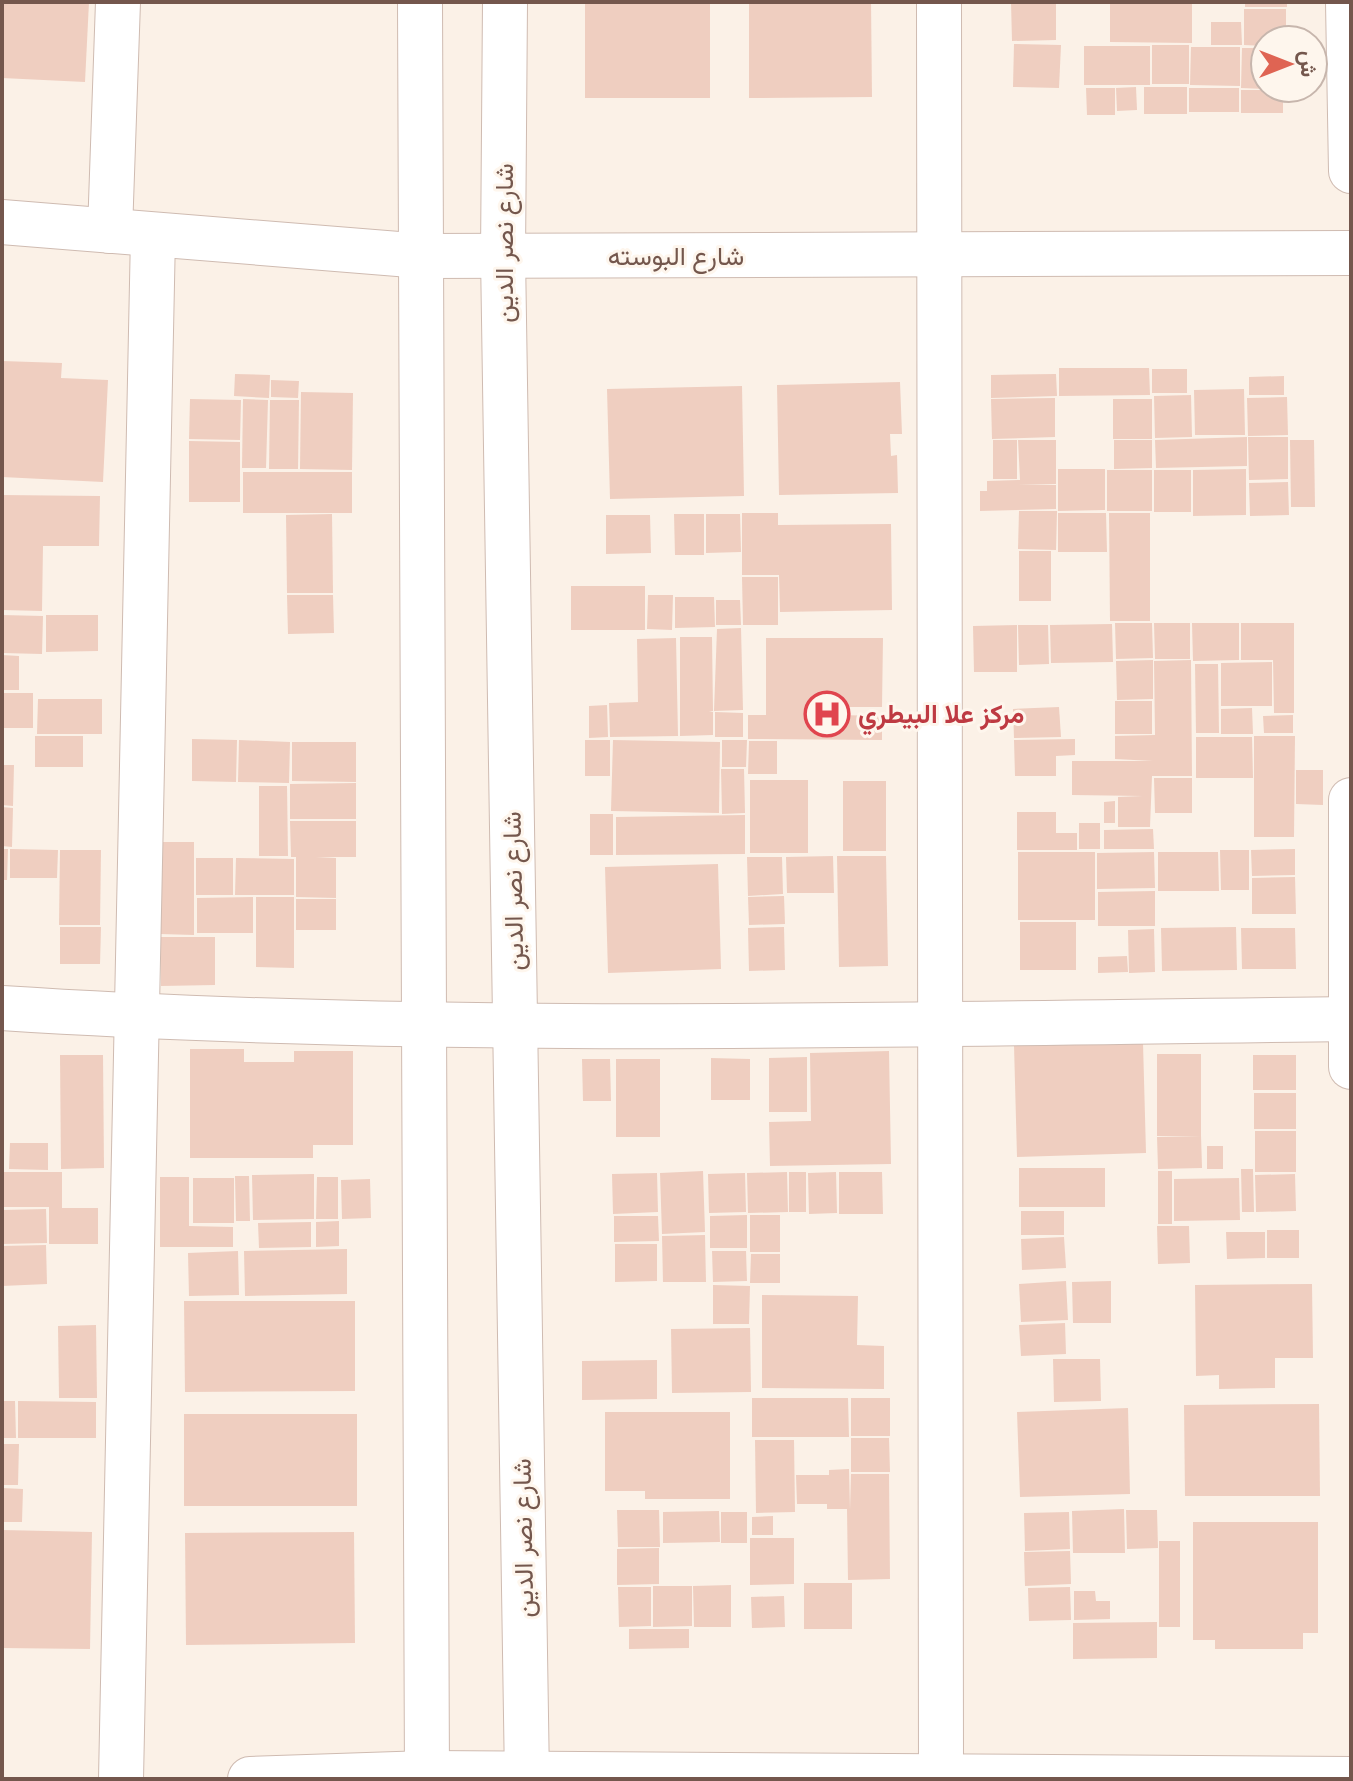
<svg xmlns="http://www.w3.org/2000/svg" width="1353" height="1781" font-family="Overpass,Vazirmatn,sans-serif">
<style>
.building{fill:#efcec0}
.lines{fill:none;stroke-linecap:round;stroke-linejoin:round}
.minor-casing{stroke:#cfbbb1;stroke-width:46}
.minor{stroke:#fff;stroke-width:44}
.labels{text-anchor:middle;stroke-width:6;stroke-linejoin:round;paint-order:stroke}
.street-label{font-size:26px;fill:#74574d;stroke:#fef6ed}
.health-label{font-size:26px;font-weight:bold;fill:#be3a42;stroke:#fef6ed;text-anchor:start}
</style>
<rect width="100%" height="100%" fill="#fbf1e7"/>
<g class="building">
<path d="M2 2H89L85 82 2 78Z"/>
<rect x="585" y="2" width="125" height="96"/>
<path d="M749 2H871L872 97 749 98Z"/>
<path d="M1011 2H1056V40L1012 41Z"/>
<path d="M1110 2H1192V43L1110 42Z"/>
<rect x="1245" y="2" width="42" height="5"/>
<path d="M1244 9H1286V40H1265V46L1244 45Z"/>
<path d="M1211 22H1241L1242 45H1211Z"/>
<path d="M1014 44 1061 45 1059 88 1013 87Z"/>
<rect x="1152" y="45" width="37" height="39"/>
<rect x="1084" y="46" width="66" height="39"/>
<path d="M1191 47H1240V86L1190 85Z"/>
<path d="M1242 48H1265V89L1241 88Z"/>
<path d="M1136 87 1137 110 1117 111 1116 88Z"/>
<rect x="1144" y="87" width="43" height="27"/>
<path d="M1086 88H1115V115H1087Z"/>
<rect x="1189" y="88" width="50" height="24"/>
<rect x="1241" y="90" width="42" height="23"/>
<path d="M2 361 62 363 61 378 108 380 103 482 2 477Z"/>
<path d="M1059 368H1149L1150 395 1059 396Z"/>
<rect x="1152" y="369" width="35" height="24"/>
<path d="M235 374 270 375 269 398 234 396Z"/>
<path d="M1056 374 1057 396 991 398V375Z"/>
<path d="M1284 376V395H1249V377Z"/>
<path d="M271 380 299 381 298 398 271 397Z"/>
<path d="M900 382 902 434H890L891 456 897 455 898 493 779 495 777 385Z"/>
<path d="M742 386 744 496 610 499 607 389Z"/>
<path d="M1244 389 1245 435H1195L1194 390Z"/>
<path d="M301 392 353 393 352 470 300 469Z"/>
<path d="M1191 395 1192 437 1155 438 1154 396Z"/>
<path d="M1287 397 1288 435 1248 436 1247 398Z"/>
<path d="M1055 398V437L992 439 991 399Z"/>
<path d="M190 399 241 400 240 440 189 439Z"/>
<path d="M243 399 268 400 266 468H242Z"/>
<rect x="1113" y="399" width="39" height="40"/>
<path d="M270 400H299L298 469H269Z"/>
<path d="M1247 437V466L1156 468 1155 440Z"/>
<path d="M1248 437H1288V479L1249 480Z"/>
<rect x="993" y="440" width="24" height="39"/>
<path d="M1018 440H1056V484H1018L1056 485V509L980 511V491H987V481L1020 480Z"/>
<path d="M1114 440H1152V468L1114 469Z"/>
<path d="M1290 440H1314L1315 507H1291Z"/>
<path d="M189 441 240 442V502H189Z"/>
<path d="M1058 469H1105V510L1058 511Z"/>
<path d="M1246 469V515L1193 516V470Z"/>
<rect x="1107" y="470" width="45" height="41"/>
<rect x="1154" y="470" width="37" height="42"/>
<rect x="243" y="472" width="109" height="41"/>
<path d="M1288 482 1289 515 1250 516 1249 483Z"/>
<path d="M2 495 100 496 99 546H43L42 611 2 610Z"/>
<path d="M1019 511H1057L1056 550 1018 549Z"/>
<path d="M742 513H778V525L891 524 892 610 780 612 779 575H742Z"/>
<path d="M1058 513H1106L1107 552H1058Z"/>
<path d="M1109 513H1150V621H1110Z"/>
<path d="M332 514 333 593H287L286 515Z"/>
<path d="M674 514H704V555H675Z"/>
<path d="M706 514H740L741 552 706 553Z"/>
<path d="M606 515H650L651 553 606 554Z"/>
<rect x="1019" y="551" width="32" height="50"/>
<path d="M742 577H778V625H743Z"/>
<rect x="571" y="586" width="74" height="44"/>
<path d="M287 595H333L334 633 288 634Z"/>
<path d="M648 595H673L672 630 647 629Z"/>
<path d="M675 597H714L715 627 675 628Z"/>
<path d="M716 600H740L741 625H716Z"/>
<path d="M2 615 43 616 42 654 2 653Z"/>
<path d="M46 615H98V651L46 652Z"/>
<path d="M1115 623H1152L1153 658 1116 659Z"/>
<path d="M1154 623H1190V659H1155Z"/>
<path d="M1192 623H1239V660L1193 661Z"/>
<path d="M1241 623H1294V713H1274L1273 660H1241Z"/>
<path d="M1112 624 1113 662 1051 663 1050 625Z"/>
<path d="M1017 625V672H974L973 626Z"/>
<path d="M1018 625H1048L1049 664 1019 665Z"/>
<path d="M741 628 743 710 714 711 717 629Z"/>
<path d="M680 637H712L713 711H709L713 712V735L680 736Z"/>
<path d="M676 638 678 736 610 737 609 703 638 702 637 639Z"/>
<path d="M766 638H883L882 707H839V715L882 716V740L748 739V715H766Z"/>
<path d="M2 655 19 656V690H2Z"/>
<path d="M1153 660V699L1117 700 1116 661Z"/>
<path d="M1191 660 1192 776H1152L1150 827H1118V797L1143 796 1072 795V761H1153L1115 759V736L1155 735 1154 661Z"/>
<path d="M1272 662V706H1221V663Z"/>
<path d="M1195 664H1218L1219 733H1196Z"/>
<rect x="2" y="693" width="31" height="35"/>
<path d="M38 699H102V734H37Z"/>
<rect x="1115" y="701" width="37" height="33"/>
<path d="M607 705 608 737 589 738V706Z"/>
<path d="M1059 707 1061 737 1014 738 1013 709Z"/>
<path d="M1252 708 1253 734H1221V709Z"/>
<path d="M715 712 743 713V737H715Z"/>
<path d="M1293 715V733H1264L1263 716Z"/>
<rect x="35" y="736" width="48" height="31"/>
<path d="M1254 736H1295L1294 837H1254Z"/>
<path d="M1196 737H1252L1253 778H1196Z"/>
<path d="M192 739 237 740 236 782 192 781Z"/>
<path d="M1075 739V755L1056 756V776H1015L1014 740Z"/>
<path d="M239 740 290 742 289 783 238 782Z"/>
<rect x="585" y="740" width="25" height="36"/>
<path d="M613 740 720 742 719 813 611 811Z"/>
<path d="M722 740H747L746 767H722Z"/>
<path d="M749 741H777V774H748Z"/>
<path d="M292 742H356V782L292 781Z"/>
<path d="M2 765H14L13 806 2 805Z"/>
<path d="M721 769H744L745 813 722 814Z"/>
<path d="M1296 770H1323V805L1296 804Z"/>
<path d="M1154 778H1192V813H1155Z"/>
<rect x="750" y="780" width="58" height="73"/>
<rect x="843" y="781" width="43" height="70"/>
<path d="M356 783V819H290V784Z"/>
<path d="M259 786H287L288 856H259Z"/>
<path d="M1115 801V823H1104V802Z"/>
<path d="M2 807 13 808 12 847 2 846Z"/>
<path d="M1017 812H1056V833H1077V850H1017Z"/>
<rect x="590" y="814" width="23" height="41"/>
<path d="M745 815V854L616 855V817Z"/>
<path d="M290 821H356V857H316L336 858V898L296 897V857H291Z"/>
<rect x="1079" y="823" width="21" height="26"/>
<path d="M1153 829 1154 849H1104V830Z"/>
<path d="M160 842H194V935L160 934Z"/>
<path d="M2 849H8L7 880H2Z"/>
<path d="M10 849 58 850 57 878H10Z"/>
<path d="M1295 849V875L1252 876 1251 850Z"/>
<path d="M60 850H101L100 925H59Z"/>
<path d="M1220 850H1249V890H1221Z"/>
<rect x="1018" y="852" width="77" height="68"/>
<path d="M1154 852 1155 888 1097 889V853Z"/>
<path d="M1158 852H1218L1219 891H1158Z"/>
<path d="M833 856 834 893H787L786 857Z"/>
<path d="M837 856H886L888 966 839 967Z"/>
<path d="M747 857H782L783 894 748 896Z"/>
<rect x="196" y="858" width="37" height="37"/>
<path d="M236 858 294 859V895H235Z"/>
<path d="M718 864 721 969 608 973 605 867Z"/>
<path d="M1295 877 1296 914H1252V878Z"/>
<path d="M1155 891V926H1098V892Z"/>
<path d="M784 896 785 924 749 925 748 897Z"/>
<path d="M253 897V933H197V898Z"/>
<path d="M256 897H294V968L256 967Z"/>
<rect x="296" y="899" width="40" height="31"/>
<rect x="1020" y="922" width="56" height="48"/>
<path d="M60 927H101L100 964H60Z"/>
<path d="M784 927 785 970 749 971 748 928Z"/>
<path d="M1236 927 1237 970 1162 971 1161 928Z"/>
<path d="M1241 928H1295L1296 969H1242Z"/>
<path d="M1154 929 1155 972 1129 973 1128 930Z"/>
<path d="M161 937H215V985L161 986Z"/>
<path d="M1127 956 1128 972 1098 973V957Z"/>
<path d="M1143 1043 1146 1153 1017 1157 1014 1045Z"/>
<path d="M190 1049H244V1062H294V1051H353V1145H313V1158H190Z"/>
<path d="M889 1051 891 1164 770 1166 769 1122 811 1121 810 1053Z"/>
<rect x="1157" y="1054" width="44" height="82"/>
<path d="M60 1055H103L104 1168 61 1169Z"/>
<rect x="1253" y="1055" width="43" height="35"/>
<path d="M807 1057V1112H769V1058Z"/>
<path d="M711 1058 750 1059V1100H711Z"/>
<path d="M582 1059H610L611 1101H583Z"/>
<rect x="616" y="1059" width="44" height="78"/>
<rect x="1254" y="1093" width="42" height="36"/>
<rect x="1255" y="1131" width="41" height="41"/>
<path d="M1201 1136 1202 1168 1158 1169 1157 1137Z"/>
<path d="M10 1143H48V1170L9 1169Z"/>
<rect x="1207" y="1146" width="16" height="23"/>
<rect x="1019" y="1168" width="86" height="39"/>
<path d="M1241 1169H1253L1254 1212H1242Z"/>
<path d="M703 1171 705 1232 662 1234 660 1173Z"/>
<rect x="1158" y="1171" width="14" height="53"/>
<path d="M2 1172H62V1208H98V1244H49V1207H2Z"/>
<path d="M787 1172 788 1212 748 1213 747 1173Z"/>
<rect x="789" y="1172" width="17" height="40"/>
<path d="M836 1172 837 1213 809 1214 808 1173Z"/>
<path d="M839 1172H882L883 1214H839Z"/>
<path d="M657 1173 658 1212 613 1214 612 1174Z"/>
<path d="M745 1173 746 1212 709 1213 708 1174Z"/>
<path d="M314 1174V1219L253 1220 252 1175Z"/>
<path d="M1295 1174 1296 1211 1256 1212 1255 1175Z"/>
<path d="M235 1176H249L250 1221H236Z"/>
<path d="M160 1177H189V1226L233 1227V1247H160Z"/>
<path d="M317 1177H338V1219H316Z"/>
<rect x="193" y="1178" width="41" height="45"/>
<path d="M1239 1178 1240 1220 1174 1221V1179Z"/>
<path d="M370 1179 371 1218 342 1219 341 1180Z"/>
<path d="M46 1209 47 1243 2 1244V1210Z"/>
<rect x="1021" y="1211" width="43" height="24"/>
<path d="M747 1215V1248H710V1216Z"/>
<rect x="750" y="1215" width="30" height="37"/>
<path d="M614 1216H658L659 1241 614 1242Z"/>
<path d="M339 1221V1246L316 1247V1222Z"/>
<path d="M311 1222V1247L259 1248 258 1223Z"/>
<path d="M1157 1226H1189L1190 1263 1158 1264Z"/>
<rect x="1267" y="1230" width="32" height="28"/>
<path d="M1226 1232H1265V1258L1227 1259Z"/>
<path d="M705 1235 706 1282H663L662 1236Z"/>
<path d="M1064 1237 1066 1268 1022 1270 1021 1239Z"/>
<path d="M615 1244H657V1281L615 1282Z"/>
<path d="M46 1245 47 1284 2 1286V1246Z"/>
<path d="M347 1249V1294L245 1296 244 1251Z"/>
<path d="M238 1251 239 1295 189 1296 188 1253Z"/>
<path d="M712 1251H746L747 1281 713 1282Z"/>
<path d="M751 1254H780V1283H750Z"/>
<path d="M1066 1281 1068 1320 1021 1322 1019 1284Z"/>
<path d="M1111 1281V1323H1073L1072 1282Z"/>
<path d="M1312 1284 1313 1358H1275V1388L1219 1389V1375L1196 1376 1195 1285Z"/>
<path d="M713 1285 750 1286 749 1324H713Z"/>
<path d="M762 1295 858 1296 857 1345 884 1346V1389L762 1388Z"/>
<path d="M184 1301H355V1391L185 1392Z"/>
<path d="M1065 1323 1066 1354 1021 1356 1019 1325Z"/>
<path d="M96 1325 97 1398H59L58 1326Z"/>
<path d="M750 1328 751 1392 672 1393 671 1329Z"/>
<path d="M1053 1359H1100L1101 1401 1054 1402Z"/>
<path d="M657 1360V1399L582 1400V1361Z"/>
<path d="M752 1398H848L849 1437H752Z"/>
<rect x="851" y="1398" width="39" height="38"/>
<path d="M2 1401H15L16 1438H2Z"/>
<path d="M18 1401 96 1402V1438H18Z"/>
<path d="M1319 1404 1320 1496H1185L1184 1405Z"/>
<path d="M1128 1408 1130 1494 1020 1497 1017 1412Z"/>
<path d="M605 1412H730V1499H645V1491H605Z"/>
<rect x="184" y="1414" width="173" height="92"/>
<path d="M851 1438H889L890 1472H851Z"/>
<path d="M755 1440H794L795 1512 756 1513Z"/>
<path d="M2 1444H19L18 1485H2Z"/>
<path d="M849 1469 850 1510 851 1474H889L890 1579 848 1580 847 1509H827V1504H797L796 1475H829V1470Z"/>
<path d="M2 1488 23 1489 22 1522H2Z"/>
<path d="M1124 1509 1125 1553H1073L1072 1511Z"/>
<path d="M617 1510H659L660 1547H618Z"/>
<path d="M1126 1510H1157L1158 1548 1127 1549Z"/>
<path d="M719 1511 720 1542 663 1543V1512Z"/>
<rect x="721" y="1512" width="26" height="31"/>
<path d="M1069 1512 1070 1549 1025 1551 1024 1513Z"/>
<path d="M773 1516V1535H752V1517Z"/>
<path d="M1193 1522H1318V1633H1303V1649H1215V1640H1193Z"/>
<path d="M2 1530 92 1532 90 1649 2 1648Z"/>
<path d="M354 1532 355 1643 186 1645 185 1533Z"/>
<path d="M750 1538H794V1584L750 1585Z"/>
<rect x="1159" y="1541" width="21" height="86"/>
<path d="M659 1548V1584L617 1585V1549Z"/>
<path d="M1070 1551 1071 1584 1025 1586 1024 1552Z"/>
<rect x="804" y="1583" width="48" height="46"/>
<path d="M731 1585V1627H694L693 1586Z"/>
<path d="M653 1586H692V1626L653 1627Z"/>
<path d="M618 1587H651V1626L619 1627Z"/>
<path d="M1070 1587 1071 1620 1029 1621 1028 1588Z"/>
<path d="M1074 1591H1095L1096 1601H1110V1619L1074 1620Z"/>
<path d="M784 1596 785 1627 752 1628 751 1597Z"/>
<path d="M1157 1622V1658L1073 1659V1623Z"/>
<path d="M629 1629H689V1648L629 1649Z"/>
</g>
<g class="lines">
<g class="minor-casing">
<g id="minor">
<path d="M420 2 427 1779"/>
<path d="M505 2 503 256 527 1779"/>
<path d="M939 2 941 1776"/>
<path d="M1348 2 1351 171"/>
<path d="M2 222 423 256 1351 253"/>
<path d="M110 231 118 2"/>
<path d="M1351 800V1067"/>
<path d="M2 1008C451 1037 901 1024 1351 1019"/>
<path d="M121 1779 153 235"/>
<path d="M250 1779 427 1773 1351 1779"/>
</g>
</g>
<use href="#minor" class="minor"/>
</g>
<defs>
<g id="hospital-ring" transform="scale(2.3)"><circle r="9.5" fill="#fef6ed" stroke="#e0444e" stroke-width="1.5"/><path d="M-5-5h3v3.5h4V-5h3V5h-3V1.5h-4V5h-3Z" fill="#e0444e"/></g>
</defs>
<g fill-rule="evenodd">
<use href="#hospital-ring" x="827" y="714"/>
</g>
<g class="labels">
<g class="street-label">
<text transform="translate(504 243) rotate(-90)" y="9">شارع نصر الدين</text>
<text x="676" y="265">شارع البوسته</text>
<text transform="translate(513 891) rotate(-91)" y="9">شارع نصر الدين</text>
<text transform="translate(523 1538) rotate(-91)" y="9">شارع نصر الدين</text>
</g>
<g class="health-label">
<text x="858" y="723">مركز علا البيطري</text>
</g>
</g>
<rect width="1353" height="1781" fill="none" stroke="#74574d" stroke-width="8"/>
<g transform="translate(1289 64) rotate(90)"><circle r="38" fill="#fef6ed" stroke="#c7b6ad" stroke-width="2"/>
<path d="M0-6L14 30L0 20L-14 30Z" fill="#df6453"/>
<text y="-12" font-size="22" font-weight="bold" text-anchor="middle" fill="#74574d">ش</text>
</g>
</svg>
